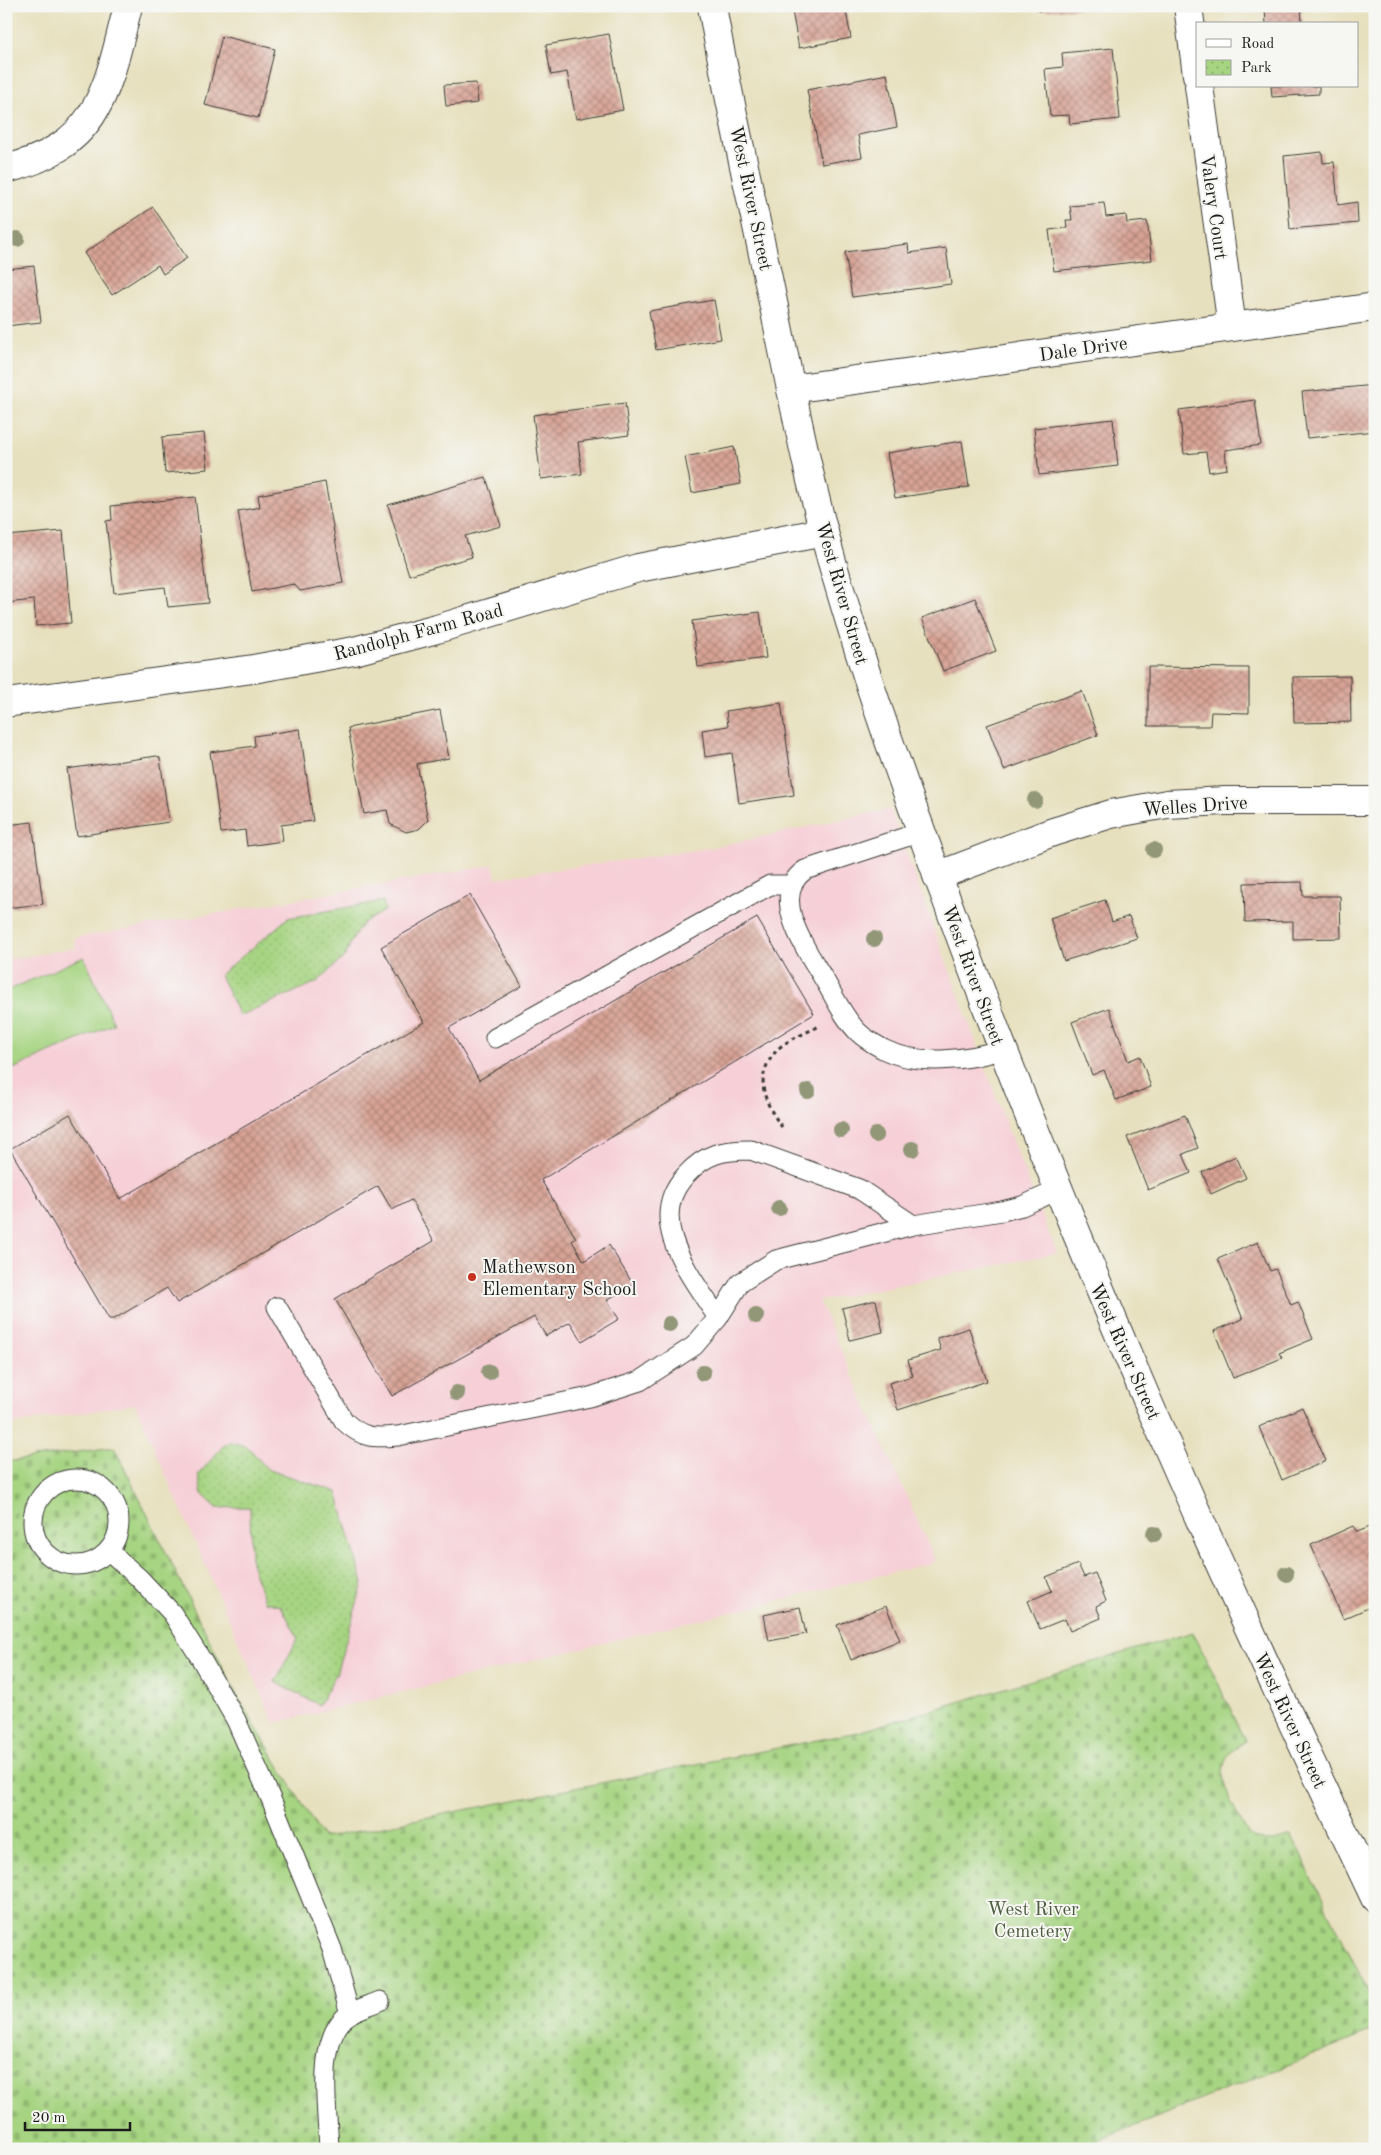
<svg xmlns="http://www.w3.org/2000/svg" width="1381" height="2155" font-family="'Old Standard TT',serif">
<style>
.built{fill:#f6cfd7}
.cemetery{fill:url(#cemetery-stones);stroke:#61784e}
.park{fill:url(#park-dots);stroke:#61784e}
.pitch{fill:#a6d481;stroke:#61784e}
.building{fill:url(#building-cross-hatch)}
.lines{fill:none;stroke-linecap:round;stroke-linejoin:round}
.service-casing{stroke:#3a3934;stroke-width:21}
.minor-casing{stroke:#3a3934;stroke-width:30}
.tertiary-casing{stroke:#3a3934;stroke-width:30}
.path{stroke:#3a3934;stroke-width:3;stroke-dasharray:4 4;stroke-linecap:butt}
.service{stroke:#fff;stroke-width:19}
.minor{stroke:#fff;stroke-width:28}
.tertiary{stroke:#fff;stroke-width:28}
.tree{fill:#929778}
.poi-dot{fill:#c8321e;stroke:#f6f6f2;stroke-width:2}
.labels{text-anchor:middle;stroke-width:4;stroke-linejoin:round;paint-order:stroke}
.street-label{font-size:19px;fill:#1c1c1c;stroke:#f6f6f2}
.poi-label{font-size:19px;fill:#1c1c1c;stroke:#f6f6f2;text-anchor:start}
.park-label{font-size:19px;fill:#4c5c3f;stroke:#f6f6f2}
</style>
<defs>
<pattern id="cemetery-stones" width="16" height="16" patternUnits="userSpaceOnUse" patternTransform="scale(1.25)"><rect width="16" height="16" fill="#a6d481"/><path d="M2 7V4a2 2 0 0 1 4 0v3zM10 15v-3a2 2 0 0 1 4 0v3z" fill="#8eb56f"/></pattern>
<pattern id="park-dots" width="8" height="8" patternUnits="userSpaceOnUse" patternTransform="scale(1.25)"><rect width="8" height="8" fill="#a6d481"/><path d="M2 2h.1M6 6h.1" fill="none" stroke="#8eb56f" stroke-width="1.8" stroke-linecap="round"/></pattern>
<pattern id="building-cross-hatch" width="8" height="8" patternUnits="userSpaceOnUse" patternTransform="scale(1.25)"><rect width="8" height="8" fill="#d8a395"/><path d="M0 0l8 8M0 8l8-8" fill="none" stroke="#ae8479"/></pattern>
</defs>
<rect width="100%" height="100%" fill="#f6f6f2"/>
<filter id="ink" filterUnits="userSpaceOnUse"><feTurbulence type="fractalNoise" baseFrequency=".02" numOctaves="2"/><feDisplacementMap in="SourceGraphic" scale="10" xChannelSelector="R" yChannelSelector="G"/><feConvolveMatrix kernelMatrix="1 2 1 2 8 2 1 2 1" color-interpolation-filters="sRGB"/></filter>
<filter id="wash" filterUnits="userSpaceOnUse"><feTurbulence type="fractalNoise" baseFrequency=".0096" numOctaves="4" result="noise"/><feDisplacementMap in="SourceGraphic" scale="20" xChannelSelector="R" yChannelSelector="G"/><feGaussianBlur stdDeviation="1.12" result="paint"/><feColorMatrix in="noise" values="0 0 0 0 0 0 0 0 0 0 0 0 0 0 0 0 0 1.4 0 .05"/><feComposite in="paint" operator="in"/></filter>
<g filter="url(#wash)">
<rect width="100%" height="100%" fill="#e7e0be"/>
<path class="built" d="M890 809 1015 1148 1057 1253 819 1301 936 1562 274 1723 135 1404 6 1425V960L76 948 75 938 493 865 496 878 710 848Z"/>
<path class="cemetery" d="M114 1447 237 1696 323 1838 858 1732 1193 1632 1246 1741C1202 1765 1232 1801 1248 1834 1260 1843 1277 1843 1291 1835L1368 1991 1375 2009V2030L1078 2149H6V1462Z"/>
<g class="park">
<path d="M383 901 385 910 363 923 352 940 345 956 317 982 239 1016 220 975 288 918Z"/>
<path d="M231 1442 248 1447 267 1469 337 1492 363 1583 336 1674 319 1705 275 1682 298 1638 281 1606 265 1602 251 1563 250 1507 217 1508 202 1494 198 1475 223 1446Z"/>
</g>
<path class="pitch" d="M84 957 114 1024 6 1072V991Z"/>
<g id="blocks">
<g class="building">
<path d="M791 6H845L851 38 799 48Z"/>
<path d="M1037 6H1096V8L1038 11Z"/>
<path d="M1301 6 1302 24H1266L1265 8Z"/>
<path d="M609 34 623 110 576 119 567 72 551 75 546 45Z"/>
<path d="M222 36 275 49 258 118 205 105Z"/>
<path d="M1113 48 1120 119 1070 124 1069 115 1050 116 1045 69 1063 67 1062 53Z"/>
<path d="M887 74 897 127 858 135 862 157 822 164 807 90Z"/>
<path d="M476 83 478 103 446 106 444 85Z"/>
<path d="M1271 86H1319V94L1272 97Z"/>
<path d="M1322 152 1323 163 1334 162 1338 205 1357 202 1358 223 1290 229 1284 156Z"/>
<path d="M1104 203 1106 217 1126 215 1127 223 1147 221 1152 260 1054 271 1049 230 1067 228 1066 220H1072L1070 206Z"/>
<path d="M153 207 187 258 163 274 158 265 112 295 84 253Z"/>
<path d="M908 244 909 253 946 248 951 284 852 297 845 252Z"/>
<path d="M34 266 41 322 6 326V269Z"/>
<path d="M714 300 721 339 656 350 649 311Z"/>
<path d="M1375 385V431L1307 438 1302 392Z"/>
<path d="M1255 400 1261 445 1225 450 1227 469 1209 472 1206 452 1184 454 1179 410Z"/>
<path d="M625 403 629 435 578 442 582 474 541 479 533 415Z"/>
<path d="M1113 419 1118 466 1039 475 1034 428Z"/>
<path d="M204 433 208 469 165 473 162 437Z"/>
<path d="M962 441 969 487 895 498 887 453Z"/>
<path d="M734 447 741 484 692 493 685 457Z"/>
<path d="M486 477 501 526 465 536 472 557 409 575 388 505Z"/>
<path d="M325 482 343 583 300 591 294 584 252 592 238 511 260 507 258 495Z"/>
<path d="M195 497 208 603 168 607 165 587 114 593 106 521 112 520 111 506Z"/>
<path d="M63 531 71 623 36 626 34 600 6 603V536Z"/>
<path d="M975 598 996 651 943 671 922 618Z"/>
<path d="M760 612 766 658 698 667 692 621Z"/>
<path d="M1148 667 1249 668V713L1211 712 1210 726H1148Z"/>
<path d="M1350 676 1351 722 1294 723 1293 677Z"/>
<path d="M1082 691 1098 735 1004 770 987 725Z"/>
<path d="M781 703 794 795 739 803 732 753 705 757 702 730 728 726 726 711Z"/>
<path d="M440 710 449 758 417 764 428 820 419 829 406 832 390 824 387 810 364 814 348 728Z"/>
<path d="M300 729 313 821 281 825 283 841 247 846 245 830 221 833 210 752 255 746 254 736Z"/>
<path d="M157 756 160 758 169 822 77 836 67 769Z"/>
<path d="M32 822 43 904 6 908V825Z"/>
<path d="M1302 882 1303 896H1340L1341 938 1293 939V921L1245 922 1244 883Z"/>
<path d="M470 895 522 986 449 1028 479 1080 757 918 814 1014 541 1180 576 1238 572 1241 584 1261 609 1245 633 1284 607 1300 619 1319 582 1341 570 1322 546 1336 534 1317 392 1396 335 1299 434 1241 411 1200 392 1210 378 1186 177 1303 167 1288 114 1319H109L10 1149 70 1114 120 1199 424 1022 381 947Z"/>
<path d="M1105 900 1112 922 1129 916 1137 938 1064 961 1050 918Z"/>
<path d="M1109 1008 1128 1061 1140 1056 1151 1087 1116 1100 1104 1070 1092 1075 1072 1022Z"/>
<path d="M1185 1115 1198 1148 1183 1154 1191 1173 1148 1190 1127 1137Z"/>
<path d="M1236 1156 1246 1178 1211 1194 1202 1172Z"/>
<path d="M1258 1242 1270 1271 1276 1269 1291 1305 1298 1302 1313 1339 1279 1353 1282 1358 1233 1378 1214 1331 1243 1319 1218 1259Z"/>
<path d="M876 1300 883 1332 850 1340 842 1308Z"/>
<path d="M969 1328 987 1381 898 1410 889 1383 913 1376 908 1360 941 1350 937 1338Z"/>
<path d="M1302 1407 1326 1461 1282 1480 1259 1427Z"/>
<path d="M1353 1526 1357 1532 1370 1527 1375 1537V1552L1367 1555 1375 1573V1605L1343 1619 1311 1545Z"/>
<path d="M1078 1564 1084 1577 1095 1573 1106 1601 1096 1606 1101 1618 1070 1631 1065 1619 1040 1629 1028 1601 1052 1591 1046 1577Z"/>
<path d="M886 1606 900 1640 851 1660 837 1625Z"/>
<path d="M800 1607 806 1634 769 1641 764 1615Z"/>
</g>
</g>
</g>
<g filter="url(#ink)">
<use href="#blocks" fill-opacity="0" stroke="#3a3934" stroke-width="1"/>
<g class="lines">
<g class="service-casing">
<g id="service">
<path d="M921 832 805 870C767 896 808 952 825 981 835 998 844 1018 858 1032 865 1039 874 1044 883 1049 916 1066 968 1061 1002 1049"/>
<path d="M495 1038 770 885H791"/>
<path d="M277 1307 344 1421C363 1439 374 1438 398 1436L590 1397 640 1381 694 1346 718 1318 740 1283 776 1260 913 1225 1002 1211 1022 1206 1058 1190"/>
<path d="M718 1318C692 1277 643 1220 686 1175 706 1153 723 1150 751 1150L859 1189 913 1225"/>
<circle cx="76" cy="1522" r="43"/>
<path d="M109 1551 139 1578 172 1613 201 1659 236 1720 271 1799 332 1949 350 2014"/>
<path d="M329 2149C328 2112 314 2035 351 2013 360 2008 371 2005 380 2001"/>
</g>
</g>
<g class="minor-casing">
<g id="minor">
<path d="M1188 6 1197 75"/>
<path d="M1199 86 1232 327"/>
<path d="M6 169C101 145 107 89 128 6"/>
<path d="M791 389 1375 307"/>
<path d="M6 703 253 669 354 651 437 629 638 568 824 532"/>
<path d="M937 876 1053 832 1111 814 1167 804 1225 801H1375"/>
</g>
</g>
<g class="tertiary-casing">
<path id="tertiary" d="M712 6C728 99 750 191 769 283 790 382 808 482 837 579 872 699 915 816 959 933 1080 1261 1224 1581 1375 1898"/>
</g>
<path class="path" d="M782 1127C763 1101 753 1076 778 1049 785 1041 808 1032 819 1026"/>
<use href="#service" class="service"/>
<use href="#minor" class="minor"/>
<use href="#tertiary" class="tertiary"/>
</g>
<g class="tree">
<circle cx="17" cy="239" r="8"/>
<circle cx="1035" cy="800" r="8"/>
<circle cx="1154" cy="850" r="8"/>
<circle cx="874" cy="939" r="8"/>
<circle cx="808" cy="1091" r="8"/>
<circle cx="841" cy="1130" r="8"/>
<circle cx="876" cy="1135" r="8"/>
<circle cx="912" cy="1149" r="8"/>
<circle cx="779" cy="1208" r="8"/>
<circle cx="756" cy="1316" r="8"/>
<circle cx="669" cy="1324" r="8"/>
<circle cx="489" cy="1372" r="8"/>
<circle cx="703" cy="1373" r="8"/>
<circle cx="457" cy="1393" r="8"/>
<circle cx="1154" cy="1534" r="8"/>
<circle cx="1286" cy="1574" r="8"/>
</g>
</g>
<circle class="poi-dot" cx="472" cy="1277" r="5"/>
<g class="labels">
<g class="street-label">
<text transform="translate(752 198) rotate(78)" y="7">West River Street</text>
<text transform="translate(1215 207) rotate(82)" y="7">Valery Court</text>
<text transform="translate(1083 348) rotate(-8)" y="7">Dale Drive</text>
<text transform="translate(843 593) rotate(74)" y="7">West River Street</text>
<text transform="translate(418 631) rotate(-15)" y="7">Randolph Farm Road</text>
<text transform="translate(1195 805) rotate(-4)" y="7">Welles Drive</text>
<text transform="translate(974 975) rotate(70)" y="7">West River Street</text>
<text transform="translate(1126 1351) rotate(66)" y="7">West River Street</text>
<text transform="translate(1291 1720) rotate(65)" y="7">West River Street</text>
</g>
<g class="poi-label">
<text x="482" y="1273">Mathewson<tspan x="482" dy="22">Elementary School</tspan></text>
</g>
<g class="park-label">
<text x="1033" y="1915">West River<tspan x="1033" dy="22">Cemetery</tspan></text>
</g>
</g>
<rect width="1381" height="2155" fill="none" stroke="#f6f6f2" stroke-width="25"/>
<rect x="1196" y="22" width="162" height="65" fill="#f6f6f2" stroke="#9f9f9c"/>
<rect x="1206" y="39" width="25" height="8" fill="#ffffff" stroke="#9f9f9c"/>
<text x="1241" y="48" font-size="15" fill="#1c1c1c">Road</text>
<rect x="1206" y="60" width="25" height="15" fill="url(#park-dots)" stroke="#9f9f9c"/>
<text x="1241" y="72" font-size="15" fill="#1c1c1c">Park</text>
<path d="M25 2122v8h105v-8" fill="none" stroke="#1c1c1c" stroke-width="2.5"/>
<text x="32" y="2122" font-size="15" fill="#1c1c1c" stroke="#f6f6f2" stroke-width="4" paint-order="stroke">20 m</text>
</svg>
